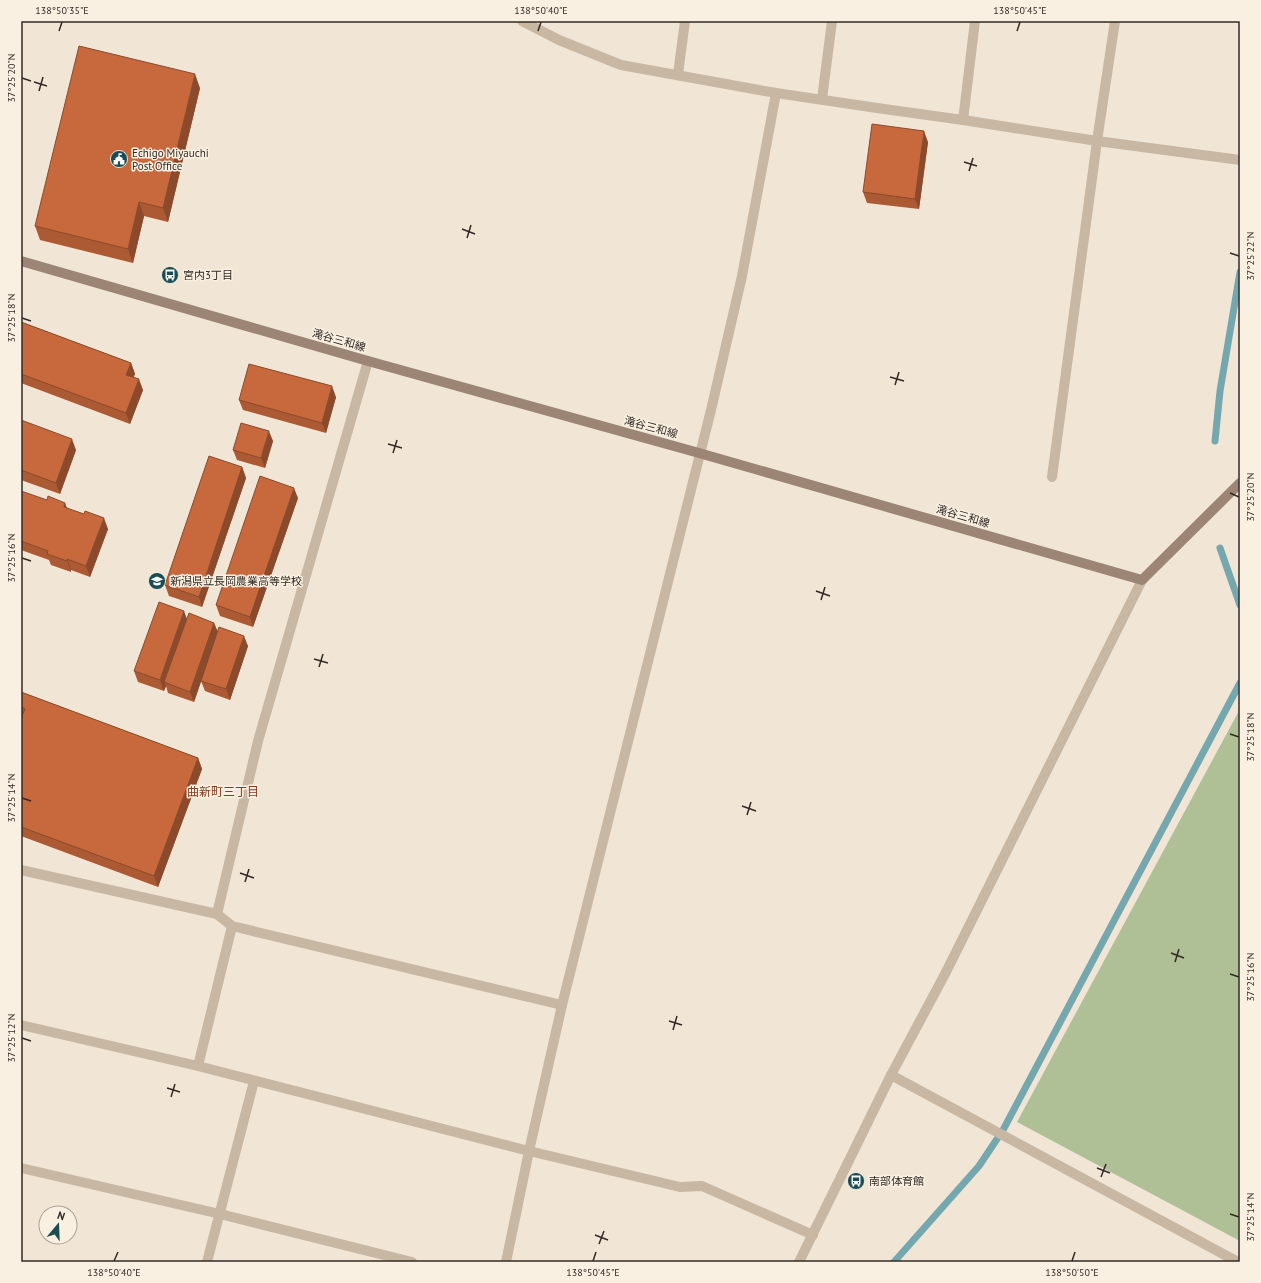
<svg xmlns="http://www.w3.org/2000/svg" width="1261" height="1283" font-family="'PT Sans','Noto Sans JP',sans-serif">
<style>
.green{fill:#afbf96}
.lines{fill:none;stroke-linecap:round;stroke-linejoin:round}
.stream{stroke:#75a7ae;stroke-width:7}
.street{stroke:#c8b7a2;stroke-width:10}
.secondary{stroke:#9c8574;stroke-width:10}
.wall{fill:#ab5a34}
.shaded-wall{fill:#8b4a2b}
.building{fill:#c7693d;stroke:#8b4a2b}
.ticks{fill:none;stroke:#332a25;stroke-width:1.5}
.labels{text-anchor:middle;stroke-width:3;stroke-linejoin:round;paint-order:stroke}
.poi-label{font-size:11px;fill:#332a25;stroke:#f9f0e2;text-anchor:start}
.street-label{font-size:11px;fill:#332a25;stroke:#f9f0e2}
.neighbourhood-label{font-size:12px;fill:#833d1d;stroke:#f9f0e2}
.neatline{fill:none;stroke:#332a25;stroke-width:1.5}
.ticks-label{font-size:10px;text-anchor:middle;fill:#332a25}
</style>
<rect width="100%" height="100%" fill="#f1e6d6"/>
<path class="green" d="M1240 709V1241L1017 1122Z"/>
<g class="lines">
<g class="stream">
<path d="M1215 441 1220 391 1240 272"/>
<path d="M1220 548 1240 605"/>
<path d="M894 1262 979 1166 1003 1130 1240 683"/>
</g>
<g class="street">
<path d="M522 21 559 40 621 65 776 93 877 108 963 120 1097 141 1240 160"/>
<path d="M678 74 685 21"/>
<path d="M822 99 832 21"/>
<path d="M963 120 975 21"/>
<path d="M1052 477 1097 141 1115 21"/>
<path d="M21 870 217 914 232 926 562 1005"/>
<path d="M217 914 258 741 368 361"/>
<path d="M21 1025 198 1066 529 1151 680 1187 702 1186 813 1235"/>
<path d="M198 1066 232 926"/>
<path d="M891 1075 1238 1262"/>
<path d="M21 1168 220 1214 412 1262"/>
<path d="M207 1262 254 1081"/>
<path d="M506 1262 529 1151 562 1005 711 410 742 276 776 93"/>
<path d="M799 1262 891 1075 945 974 1142 580"/>
</g>
<path class="secondary" d="M21 261 368 361 699 453 1142 580 1240 483"/>
</g>
<g class="wall">
<path d="M200 88 168 222 144 216 133 263 40 240 35 226Z"/>
<path d="M928 142 919 209 867 203 863 192Z"/>
<path d="M21 322 131 363 135 374 133 377 143 390 130 424 21 383Z"/>
<path d="M336 397 326 433 243 410 239 400Z"/>
<path d="M21 420 76 450 60 494 21 480Z"/>
<path d="M273 441 265 468 237 460 233 450Z"/>
<path d="M242 467 246 478 202 607 169 596 165 585Z"/>
<path d="M21 491 67 508 108 529 90 577 71 570V572L51 565 49 560 21 550Z"/>
<path d="M298 498 253 627 220 616 216 605Z"/>
<path d="M187 618 214 623 218 632 248 646 230 700 205 691 201 681 194 702 168 693 166 686 164 691 138 682 134 671Z"/>
<path d="M21 692 198 758 202 769 158 887 21 836V718L22 717 21 716Z"/>
</g>
<g class="shaded-wall">
<path d="M195 74 200 88 168 222 163 208Z"/>
<path d="M924 131 928 142 919 209 915 199Z"/>
<path d="M139 202 144 216 133 263 128 249Z"/>
<path d="M131 363 135 374 130 386 126 375Z"/>
<path d="M139 379 143 390 130 424 126 413Z"/>
<path d="M332 386 336 397 326 433 322 423Z"/>
<path d="M269 431 273 441 265 468 261 458Z"/>
<path d="M72 439 76 450 60 494 56 483Z"/>
<path d="M242 467 246 478 202 607 199 597Z"/>
<path d="M294 488 298 498 253 627 250 617Z"/>
<path d="M65 503 69 513 64 507Z"/>
<path d="M104 518 108 529 90 577 86 566Z"/>
<path d="M67 559 71 570V572L67 561Z"/>
<path d="M184 611 188 622 164 682 166 686 164 691 160 680Z"/>
<path d="M214 623 218 633 194 702 190 692Z"/>
<path d="M244 636 248 646 230 700 226 689Z"/>
<path d="M198 758 202 769 158 887 154 876Z"/>
</g>
<g class="building">
<path d="M79 46 195 74 163 208 139 202 128 249 35 226Z"/>
<path d="M872 124 924 131 915 199 863 192Z"/>
<path d="M21 322 131 363 126 375 139 379 126 413 21 374Z"/>
<path d="M249 364 332 386 322 423 239 400Z"/>
<path d="M21 420 72 439 56 483 21 470Z"/>
<path d="M241 423 269 431 261 458 233 450Z"/>
<path d="M209 456 242 467 199 597 165 585Z"/>
<path d="M260 476 294 488 250 617 216 605Z"/>
<path d="M21 491 47 500 48 496 65 503 64 507 84 514 85 511 104 518 86 566 67 559V561L47 554 48 551 21 541Z"/>
<path d="M159 602 184 611 160 680 134 671Z"/>
<path d="M189 613 214 623 190 692 164 682Z"/>
<path d="M219 627 244 636 226 689 201 681Z"/>
<path d="M21 692 198 758 154 876 21 827V718L25 709 21 707Z"/>
</g>
<path class="ticks" d="M59 31 62 22M538 31 541 22M1017 31 1020 22M22 78 31 81M34 82 47 86M39 91 43 77M964 162 977 166M969 171 973 158M462 229 475 234M467 238 471 225M1230 253 1239 256M22 318 31 321M890 377 904 381M895 385 899 372M388 444 402 448M393 453 397 440M1230 493 1239 497M22 558 31 561M816 591 830 596M821 600 825 587M314 659 328 663M319 667 323 654M1230 734 1239 737M22 798 31 801M742 806 756 811M747 815 751 802M240 873 254 878M245 882 249 869M1171 953 1184 958M1175 962 1179 949M1230 974 1239 977M669 1021 682 1025M673 1030 677 1016M22 1038 31 1041M167 1088 180 1092M171 1097 175 1084M1097 1168 1110 1173M1101 1177 1106 1164M1230 1214 1239 1217M595 1235 608 1240M599 1244 604 1231M114 1261 118 1252M593 1261 596 1252M1072 1261 1075 1252"/>
<defs>
<g id="civic-disc" transform="scale(0.9)"><circle r="9.5" fill="#1a4c54" stroke="#f9f0e2"/><path d="M-.6-6.5H3V-4.5H.6V-3L4-1V1h2V6H-6V1h2V-1L-.6-3ZM-1.2 2.5V6h2.4V2.5Z" fill="#fff"/></g>
<g id="bus-disc" transform="scale(0.9)"><circle r="9.5" fill="#1a4c54" stroke="#f9f0e2"/><path d="M-5-6H5V4H4V6H2V4H-2V6H-4V4H-5ZM-3.5-4V0h7V-4ZM-3.5 1.2v1.5H-2V1.2ZM2 1.2v1.5H3.5V1.2Z" fill="#fff"/></g>
<g id="school-disc" transform="scale(0.9)"><circle r="9.5" fill="#1a4c54" stroke="#f9f0e2"/><path d="M0-5L7-2L0 1L-7-2ZM-4 1L0 2.5L4 1V4Q0 6-4 4Z" fill="#fff"/></g>
</defs>
<g fill-rule="evenodd">
<use href="#civic-disc" x="119" y="159"/>
<use href="#bus-disc" x="170" y="275"/>
<use href="#school-disc" x="157" y="581"/>
<use href="#bus-disc" x="856" y="1181"/>
</g>
<g class="labels">
<g class="poi-label">
<text x="132" y="157">Echigo Miyauchi<tspan x="132" dy="13">Post Office</tspan></text>
<text x="183" y="279">宮内3丁目</text>
<text x="170" y="585">新潟県立長岡農業高等学校</text>
<text x="869" y="1185">南部体育館</text>
</g>
<g class="street-label">
<text transform="translate(339 340) rotate(16)" y="4">滝谷三和線</text>
<text transform="translate(651 427) rotate(15)" y="4">滝谷三和線</text>
<text transform="translate(963 516) rotate(16)" y="4">滝谷三和線</text>
</g>
<g class="neighbourhood-label">
<text x="223" y="796">曲新町三丁目</text>
</g>
</g>
<rect width="1261" height="1283" fill="none" stroke="#f9f0e2" stroke-width="44"/>
<g transform="translate(58 1225) rotate(19)"><circle r="19" fill="#f9f0e2" stroke="#aaa196"/>
<path d="M0-3L7 15L0 10L-7 15Z" fill="#1a4c54"/>
<text y="-6" font-size="11" font-weight="bold" text-anchor="middle" fill="#332a25">N</text>
</g>
<rect x="22" y="22" width="1217" height="1239" class="neatline"/>
<g class="ticks-label">
<text x="62" y="14">138°50'35"E</text>
<text x="541" y="14">138°50'40"E</text>
<text x="1020" y="14">138°50'45"E</text>
<text transform="translate(11 78) rotate(-90)" y="4">37°25'20"N</text>
<text transform="translate(1250 256) rotate(-90)" y="4">37°25'22"N</text>
<text transform="translate(11 318) rotate(-90)" y="4">37°25'18"N</text>
<text transform="translate(1250 497) rotate(-90)" y="4">37°25'20"N</text>
<text transform="translate(11 558) rotate(-90)" y="4">37°25'16"N</text>
<text transform="translate(1250 737) rotate(-90)" y="4">37°25'18"N</text>
<text transform="translate(11 798) rotate(-90)" y="4">37°25'14"N</text>
<text transform="translate(1250 977) rotate(-90)" y="4">37°25'16"N</text>
<text transform="translate(11 1038) rotate(-90)" y="4">37°25'12"N</text>
<text transform="translate(1250 1217) rotate(-90)" y="4">37°25'14"N</text>
<text x="114" y="1276">138°50'40"E</text>
<text x="593" y="1276">138°50'45"E</text>
<text x="1072" y="1276">138°50'50"E</text>
</g>
</svg>
